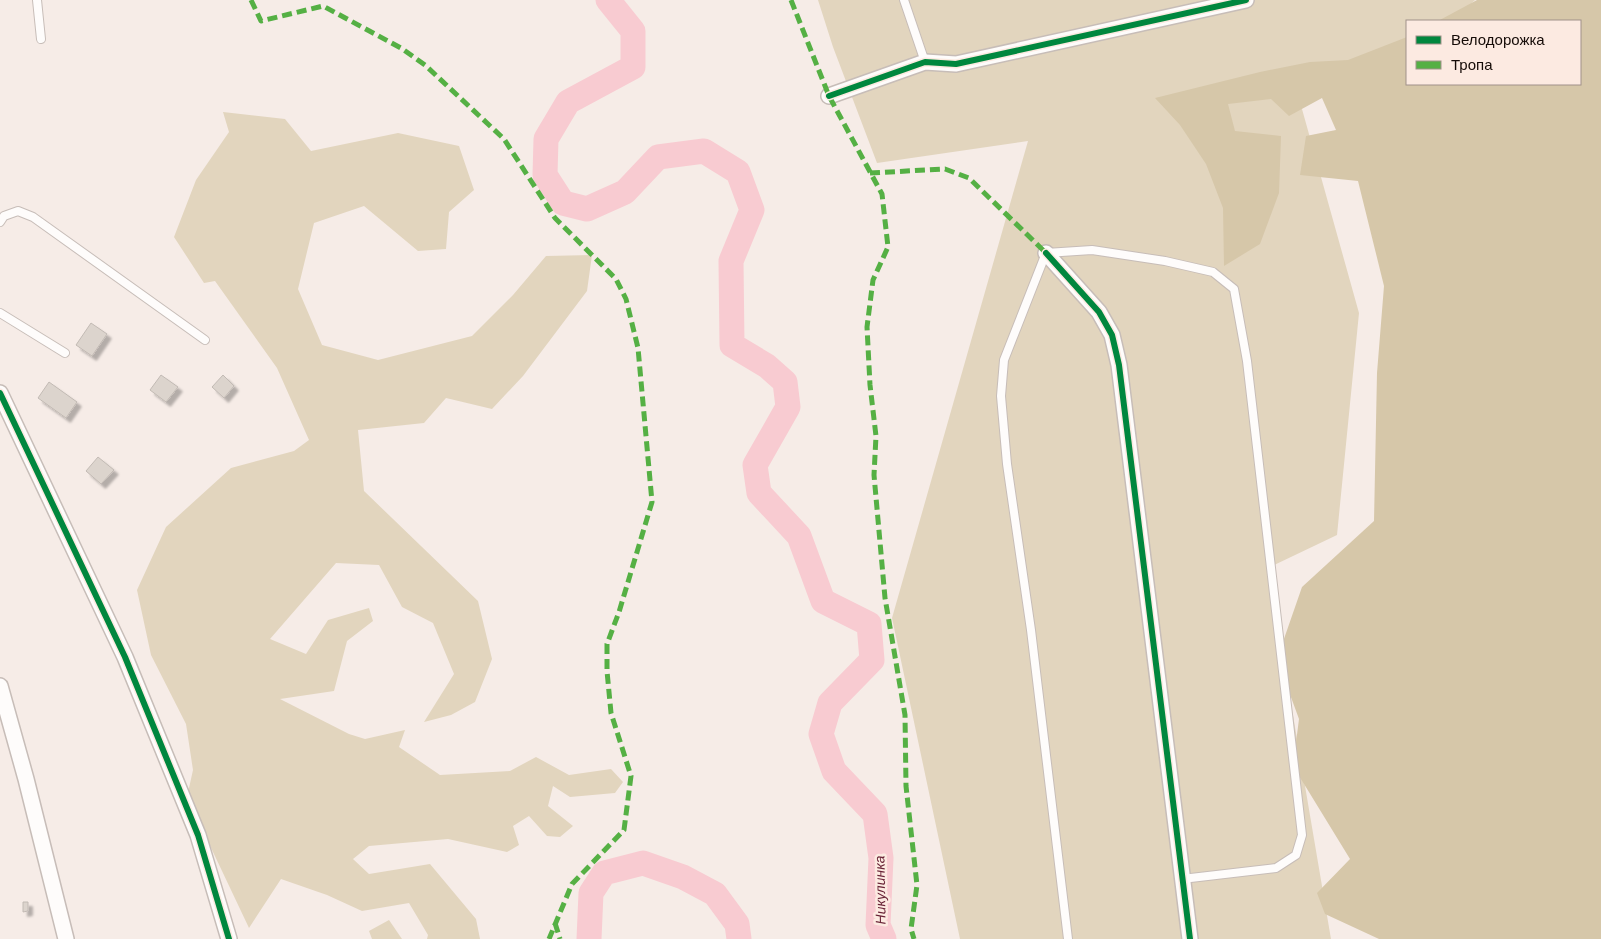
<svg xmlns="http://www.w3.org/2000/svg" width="1601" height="939" font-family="'DM Sans',sans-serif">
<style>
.green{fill:#e2d5be}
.forest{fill:#d6c7a9}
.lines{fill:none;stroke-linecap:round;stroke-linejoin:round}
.river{stroke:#f8cbd1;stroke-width:25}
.building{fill:#dcd4cd;stroke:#c2bab4;filter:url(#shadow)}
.service-casing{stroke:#c7bdb8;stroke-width:10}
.minor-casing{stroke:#c7bdb8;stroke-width:18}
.service{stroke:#fefcfb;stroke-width:8}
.minor{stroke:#fefcfb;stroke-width:15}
.quiet{stroke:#55b044;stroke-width:5;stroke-dasharray:10 5;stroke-linecap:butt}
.cycleway-casing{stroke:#fceae1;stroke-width:9}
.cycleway{stroke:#00873e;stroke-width:6}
.labels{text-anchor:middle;stroke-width:5;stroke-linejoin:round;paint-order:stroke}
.water-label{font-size:14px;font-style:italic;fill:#692437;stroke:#fceae1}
</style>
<defs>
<filter id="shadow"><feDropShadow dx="4.5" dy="4.5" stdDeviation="1" flood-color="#0004"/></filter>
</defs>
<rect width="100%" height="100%" fill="#f6ece7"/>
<g class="green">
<path d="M818 0H1475L1453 21H1407V43L1295 84 1359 313 1337 535 1268 568 1331 939H960L892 618 1028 141 877 163 833 47Z"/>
<path d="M223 112 285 119 311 151 398 133 459 146 474 190 449 212 446 249 418 251 364 206 314 223 298 289 322 345 378 360 472 336 513 295 546 256 592 255 587 291 523 376 492 409 446 398 424 423 358 430 364 491 478 601 492 659 475 702 451 715 424 722 454 674 433 623 402 607 379 565 336 563 270 639 306 654 328 620 369 608 373 621 347 641 334 691 280 699 349 734 365 739 405 730 399 747 440 775 510 771 536 757 569 775 611 769 623 782 615 793 570 797 553 786 548 806 573 826 560 837 547 836 529 816 513 826 519 845 507 852 448 839 369 846 353 859 369 874 430 864 476 919 480 939H427L428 935 409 903 362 911 327 895 281 879 249 928 187 797 193 770 186 724 151 655 137 590 166 527 231 468 294 451 309 440 277 368 215 281 204 283 174 237 196 180 229 132Z"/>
<path d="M389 920 402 939H372L369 931Z"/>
</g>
<path class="forest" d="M1477 0H1601V939H1379L1325 914 1317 893 1350 859 1293 766 1299 719 1277 659 1302 587 1374 521 1377 373 1384 286 1358 181 1300 175 1306 136 1336 130 1322 98 1289 116 1271 99 1228 104 1235 131 1281 136 1279 193 1260 244 1224 266 1223 208 1206 164 1180 125 1155 98 1260 72 1310 62 1348 60 1407 37V84H1580V21H1438Z"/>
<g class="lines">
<g class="river">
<path d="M608 0 633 31V67L568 102 546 139 545 175 563 203 587 209 625 192 658 157 704 151 738 172 752 210 731 261 732 345 767 366 785 382 788 407 755 465 759 493 799 536 823 601 869 624 872 660 830 703 821 734 834 771 875 814 881 858 878 925 884 939"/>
<path d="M589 939 591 893 604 873 643 863 683 877 715 894 737 924 739 939"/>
</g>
</g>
<g class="building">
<path d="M91 323 107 334 92 356 76 345Z"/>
<path d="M161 375 178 387 166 402 150 390Z"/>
<path d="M223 375 234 386 224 398 212 387Z"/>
<path d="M49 382 77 402 66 418 38 398Z"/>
<path d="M98 457 114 470 101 484 86 471Z"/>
<path d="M23 902H28V911L23 912Z"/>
</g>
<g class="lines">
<g class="service-casing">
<g id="service">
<path d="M37 0 41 39"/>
<path d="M904 0 925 62"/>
<path d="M0 222 4 216 18 211 33 217 205 340"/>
<path d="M0 313 65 353"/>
<path d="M1068 939 1031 630 1007 464 1001 396 1004 360 1046 253 1092 250 1165 261 1213 272 1234 289 1247 361 1302 835 1296 855 1276 868 1182 879"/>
</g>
</g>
<g class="minor-casing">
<g id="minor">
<path d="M829 96 925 62 956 64 1246 0"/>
<path d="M1046 253 1099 312 1112 335 1119 365 1190 939"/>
<path d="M0 393 125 657 198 835 229 939"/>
<path d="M0 686 26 779 66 939"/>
</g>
</g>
<use href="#service" class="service"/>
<use href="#minor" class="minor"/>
<g class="quiet">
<path d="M251 0 261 21 323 6 401 48 425 65 504 139 555 218 616 279 626 299 638 348 652 502 619 612 607 644V671L611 713 631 776 624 830 572 884 549 939"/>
<path d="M791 0 829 96 882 194 888 247 873 280 867 327 870 385 876 436 874 475 885 598 905 715 906 786 917 885 911 929 914 939"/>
<path d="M870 173 945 169 969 178 1046 253"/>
<path d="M555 923 560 939"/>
</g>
<g class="cycleway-casing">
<g id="cycleway">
<path d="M829 96 925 62 956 64 1246 0"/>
<path d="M1046 253 1099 312 1112 335 1119 365 1190 939"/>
<path d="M0 393 125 657 198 835 229 939"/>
</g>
</g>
<use href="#cycleway" class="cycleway"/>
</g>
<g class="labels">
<g class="water-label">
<text transform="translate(880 890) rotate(-91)" y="5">Никулинка</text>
</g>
</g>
<rect x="1406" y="20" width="175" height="65" fill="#fceae1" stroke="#a0918a"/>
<rect x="1416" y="36" width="25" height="8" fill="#00873e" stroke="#a0918a"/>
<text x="1451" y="45" font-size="15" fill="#150b07">Велодорожка</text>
<rect x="1416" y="61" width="25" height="8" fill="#55b044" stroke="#a0918a"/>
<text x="1451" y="70" font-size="15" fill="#150b07">Тропа</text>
</svg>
